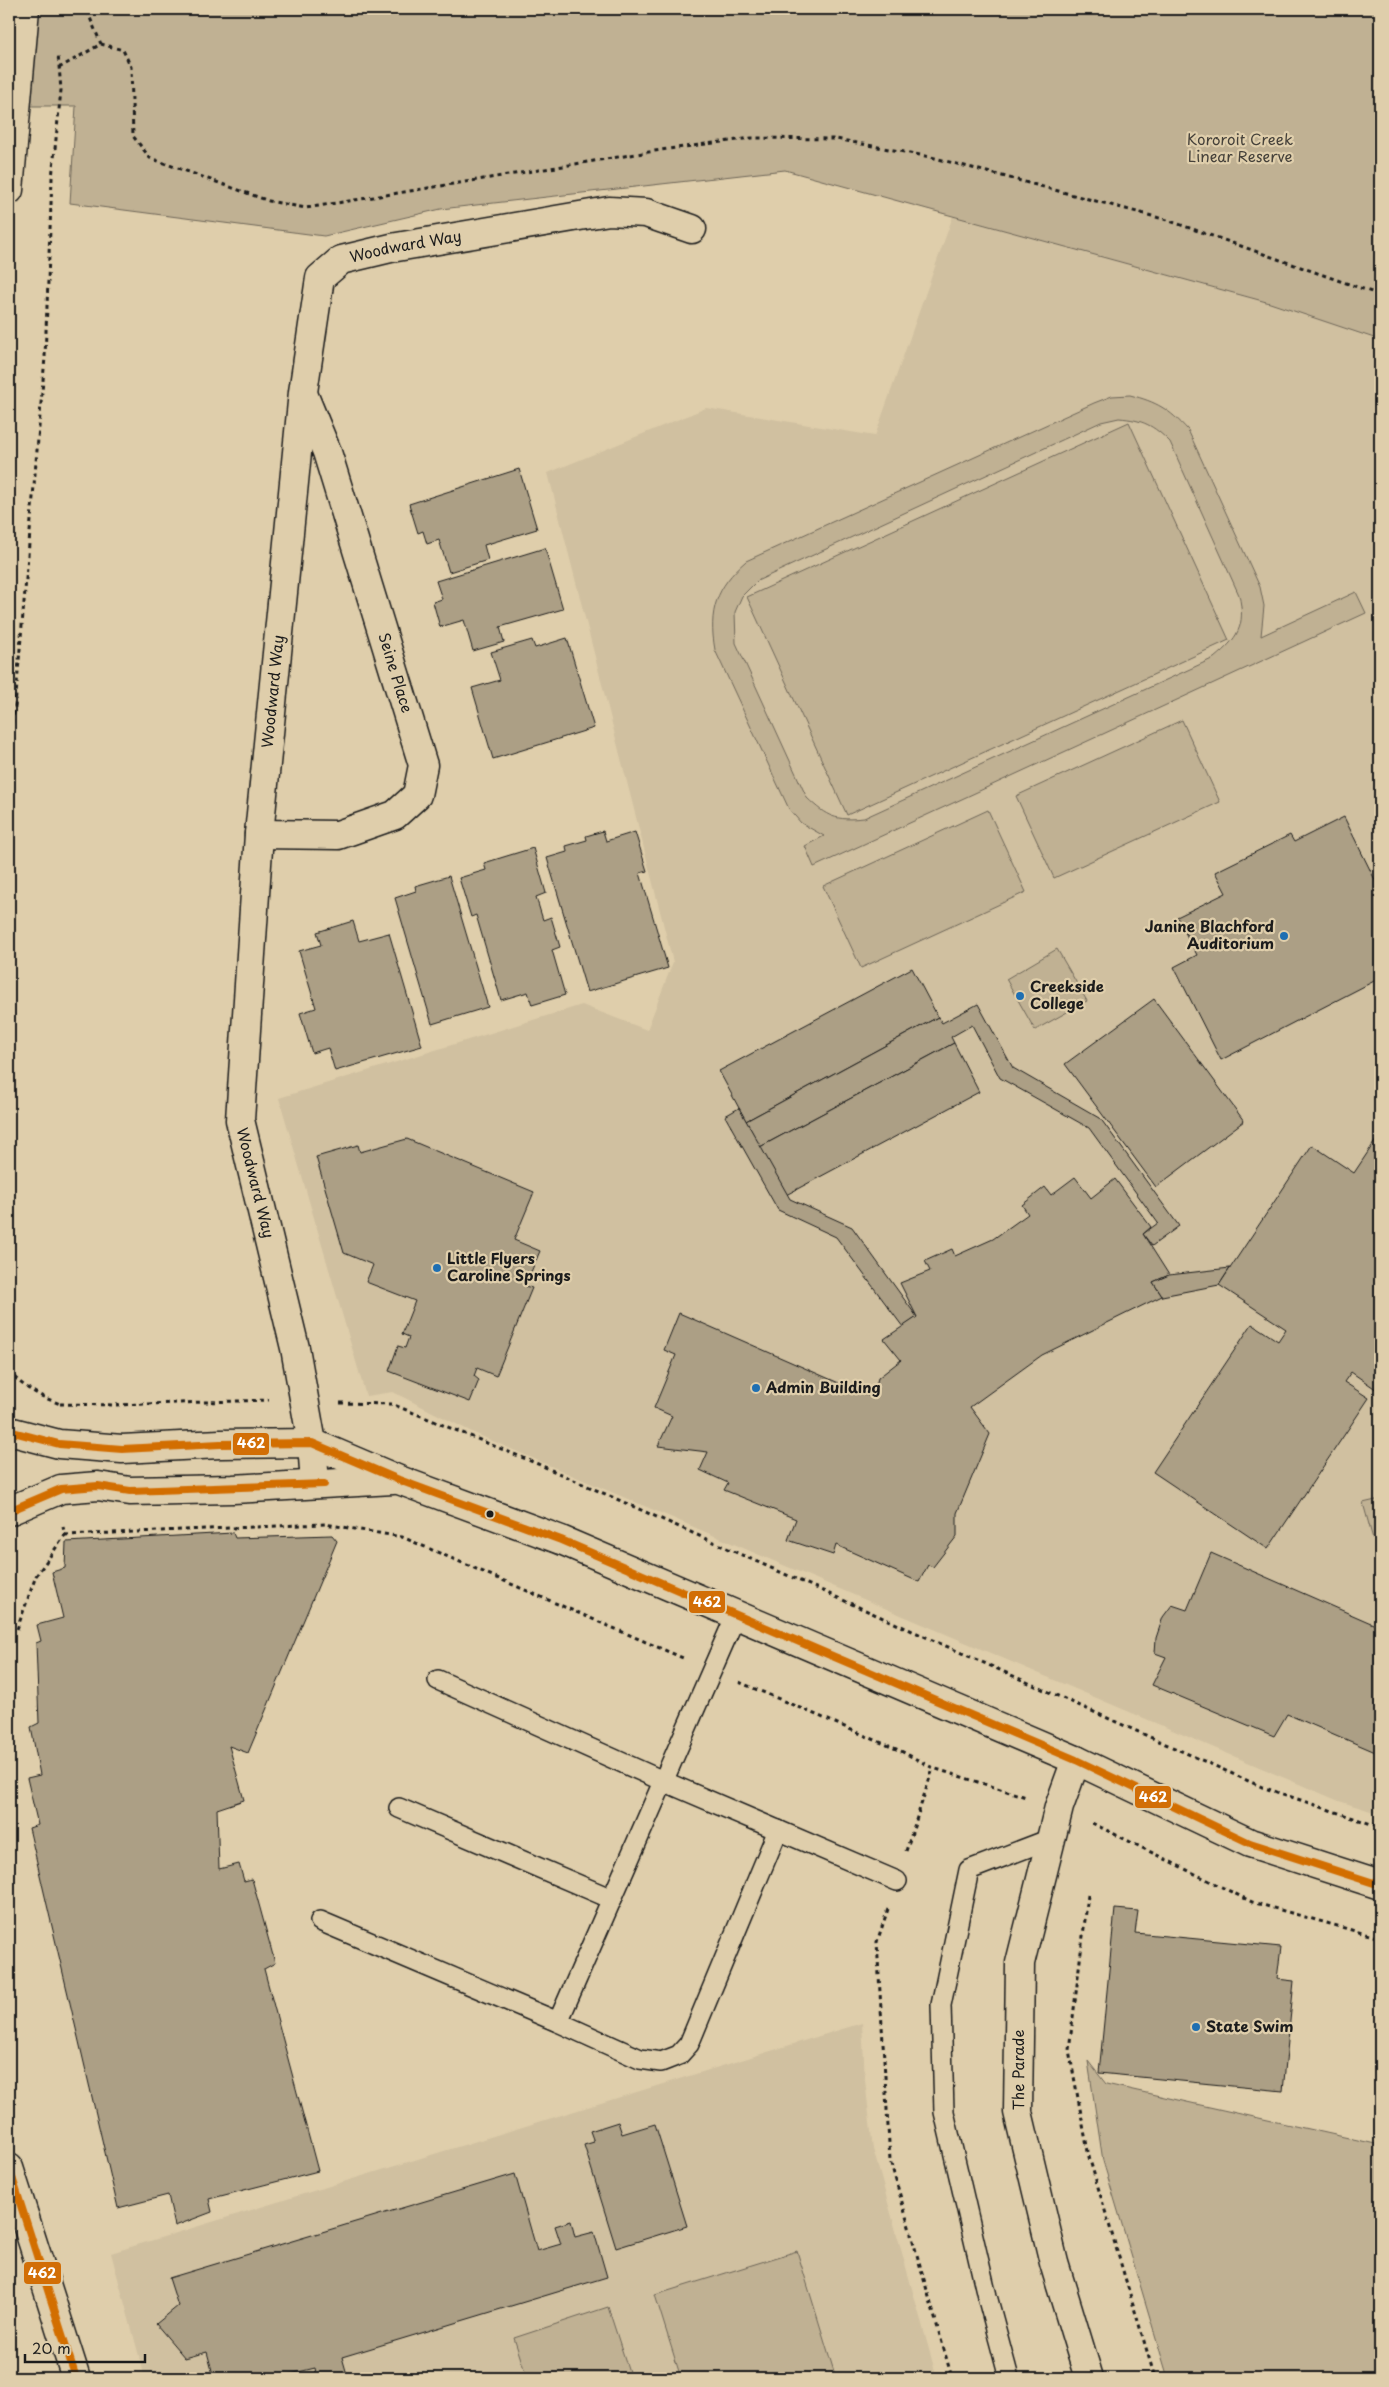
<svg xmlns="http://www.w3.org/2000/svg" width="1389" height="2387" font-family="'Playpen Sans',sans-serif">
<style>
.built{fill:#d0c0a0}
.green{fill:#c0b193;stroke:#6e6658;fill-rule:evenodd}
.building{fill:#ac9f85;stroke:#1c1c1c}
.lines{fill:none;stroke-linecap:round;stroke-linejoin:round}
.lane-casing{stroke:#1c1c1c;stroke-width:22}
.street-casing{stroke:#1c1c1c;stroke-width:31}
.secondary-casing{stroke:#1c1c1c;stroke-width:31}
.path{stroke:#1c1c1c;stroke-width:3;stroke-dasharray:4 4;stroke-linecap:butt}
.lane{stroke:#dfceab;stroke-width:19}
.street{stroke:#dfceab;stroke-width:28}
.secondary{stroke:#dfceab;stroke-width:28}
.bus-1-casing{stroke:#dfceab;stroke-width:11}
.bus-1{stroke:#d26e06;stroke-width:8}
.poi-dot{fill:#1f6fb2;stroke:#dfceab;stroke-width:2}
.bus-dot{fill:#1c1c1c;stroke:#dfceab;stroke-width:2}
.labels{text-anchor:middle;stroke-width:4.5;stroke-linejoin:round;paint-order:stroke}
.park-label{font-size:15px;fill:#45413a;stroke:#dfceab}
.street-label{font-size:15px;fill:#1c1c1c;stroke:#dfceab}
.poi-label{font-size:15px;font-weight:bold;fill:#1c1c1c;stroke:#dfceab;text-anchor:start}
.line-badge{stroke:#dfceab;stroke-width:2}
.badge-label{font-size:14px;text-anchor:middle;font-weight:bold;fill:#fff}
</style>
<rect width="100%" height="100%" fill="#dfceab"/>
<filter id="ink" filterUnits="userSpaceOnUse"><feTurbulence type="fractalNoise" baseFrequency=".02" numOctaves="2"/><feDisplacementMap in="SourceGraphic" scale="10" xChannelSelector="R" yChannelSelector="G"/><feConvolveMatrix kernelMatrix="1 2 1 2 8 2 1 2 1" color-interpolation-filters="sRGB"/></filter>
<g filter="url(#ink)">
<g class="built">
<path d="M953 216 1270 303 1380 340V1814L1339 1801 576 1477 474 1433 393 1392 366 1396 279 1098 582 1005 647 1030 673 962 548 473 706 408 875 436Z"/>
<path d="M862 2023 865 2080 873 2149 937 2378H145L111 2253Z"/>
</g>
<g class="green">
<path d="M9 9H1380V340L1270 303 785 170 441 209 324 236 70 203 76 106H9Z"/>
<path d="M1130 395C1157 402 1169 409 1188 430L1260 587 1264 606 1261 636 1356 592 1366 613 814 867 805 846 824 836 801 823 789 809 715 650C708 611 716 587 746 561L1094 403 1112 396ZM1119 418C1143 420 1153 425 1170 442L1239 595C1246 626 1238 638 1214 658L864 818C836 821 827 817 807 798L736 643 735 612 742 596 757 581 1101 422Z"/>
<path d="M1129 422 1229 640 847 815 747 597Z"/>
<path d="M1182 720 1220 802 1054 878 1016 796Z"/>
<path d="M988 810 1026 892 861 968 823 886Z"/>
<path d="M1057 949 1087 1001 1035 1030 1006 979Z"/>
<path d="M1380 1499V1556L1378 1557 1363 1503Z"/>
<path d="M1088 2061 1106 2084 1380 2145V2378H1168L1103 2161Z"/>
<path d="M797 2251 836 2378H681L655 2295Z"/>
<path d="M608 2307 631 2378H527L514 2338Z"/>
</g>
<g class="building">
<path d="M519 469 537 529 484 545 488 560 449 572 439 540 427 544 423 531 418 533 409 504Z"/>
<path d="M545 548 563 609 500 627 504 642 473 651 464 620 440 627 433 602 442 599 436 581Z"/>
<path d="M567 638 594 728 493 759 472 688 500 680 491 652 532 640 535 648Z"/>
<path d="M1344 817 1380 890V978L1221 1060 1174 967 1197 955 1177 917 1226 893 1215 872 1290 835 1294 842Z"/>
<path d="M603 831 606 841 635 832 647 871 640 873 668 968 587 992 547 858 567 852 566 846 587 840 586 836Z"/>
<path d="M533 848 546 893 536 897 543 920 551 917 560 947 552 950 565 995 532 1005 528 992 501 1000 476 915 471 917 459 878 486 870 484 863Z"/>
<path d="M449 876 488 1007 432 1024 395 898 416 891 415 886Z"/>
<path d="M353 921 359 941 389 933 422 1046 335 1071 328 1048 312 1053 300 1013 316 1008 299 951 321 945 317 932Z"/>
<path d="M912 968 938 1017 746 1121 719 1071Z"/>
<path d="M1154 999 1244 1121 1156 1187 1065 1064Z"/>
<path d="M978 1004 1013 1068 1100 1118 1179 1226 1152 1246 1143 1234 1158 1223 1089 1128 1000 1078 972 1025 951 1037 954 1043 760 1147 746 1121 938 1017 942 1023Z"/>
<path d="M954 1043 979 1092 786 1195 760 1147Z"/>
<path d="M739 1108 790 1199 852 1227 917 1317 903 1327 836 1237 778 1210 725 1116Z"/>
<path d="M1380 1134V1392L1351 1372 1344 1382 1369 1398 1268 1549 1153 1472 1252 1324 1278 1341 1286 1329 1219 1285 1312 1145 1354 1173Z"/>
<path d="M407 1139 534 1192 514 1240 540 1251 525 1286 532 1288 496 1376 477 1368 474 1376 479 1380 470 1402 389 1371 398 1346 405 1348 409 1337 402 1334 415 1301 366 1282 373 1265 344 1253 316 1157 358 1145 360 1152Z"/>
<path d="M1075 1177 1091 1198 1115 1179 1151 1227 1143 1234 1169 1275 1153 1282 1162 1296 1042 1355 970 1407 990 1434 957 1513V1536L933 1567 928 1565 919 1582 836 1545 833 1555 788 1540 796 1519 724 1490 728 1483 700 1470 708 1452 658 1446 672 1416 654 1408 676 1355 664 1350 679 1313 873 1398 878 1378 901 1360 884 1339 917 1317 900 1283 930 1271 925 1261 952 1249 955 1256 993 1239 1028 1214 1022 1205 1045 1187 1051 1195Z"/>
<path d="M1230 1268 1219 1285 1162 1296 1153 1282 1169 1275Z"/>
<path d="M233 1533 235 1538 332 1535 337 1541 248 1753 229 1746 244 1800 217 1809 219 1869 239 1864 244 1881 252 1879 275 1963 264 1969 318 2171 209 2199 212 2212 175 2226 168 2195 118 2208 29 1828 38 1825 27 1778 40 1775 31 1727 39 1723 36 1643 41 1641 37 1625 63 1618 52 1572 65 1568 66 1542Z"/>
<path d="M1211 1553 1380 1627V1754L1287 1714 1274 1736 1152 1685 1166 1657 1155 1653 1156 1638 1163 1617 1172 1605 1187 1610Z"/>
<path d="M1115 1909 1138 1911 1135 1933 1281 1947 1277 1979 1294 1981 1283 2091 1099 2073Z"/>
<path d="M618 2122 622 2134 655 2124 687 2226 616 2248 584 2145 594 2142 590 2131Z"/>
<path d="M515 2174 537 2251 561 2244 555 2226 571 2221 575 2237 594 2232 607 2277 342 2357 348 2378H317L315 2368 274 2378H214L207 2352 185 2358 156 2324 178 2306 169 2278Z"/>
</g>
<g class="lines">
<g class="lane-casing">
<g id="lane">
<path d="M438 1680 663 1781 897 1881"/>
<path d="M399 1808 612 1899"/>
<path d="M320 1921 558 2022 640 2059 661 2062 679 2055 689 2044 778 1830"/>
<path d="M558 2022 736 1615"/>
<path d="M1009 2378 987 2296 944 2112 941 2005 969 1870 1050 1839"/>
</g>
</g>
<g class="street-casing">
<g id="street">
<path d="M259 834 338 835 395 815 417 795 423 765 327 452 304 396"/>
<path d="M9 1431 59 1444 122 1449 220 1444 312 1443 399 1480 561 1540 1076 1760 1250 1843 1380 1885"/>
<path id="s1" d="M315 1484 312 1443 295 1348 240 1120 259 834 303 392 320 278 341 260 391 248 609 211 646 213 692 229"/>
<path d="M9 1511 61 1489 98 1486 130 1491 233 1489 393 1480"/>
<path d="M1076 1760 1059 1807 1020 1963 1018 2112 1054 2263 1089 2378"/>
</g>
</g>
<g class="secondary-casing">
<g id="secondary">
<path d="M9 190 25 9"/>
<path d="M9 2168 76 2378"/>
</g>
</g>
<g class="path">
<path d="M79 9 88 13 101 44"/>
<path d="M59 68 101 44 123 50 131 67 133 136 150 158 269 201 306 208 661 150 752 138 836 139 931 157 1167 220 1380 295"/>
<path d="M9 739 15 707 45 357 52 178 61 90 58 54"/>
<path d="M9 1371C23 1388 40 1396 60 1404"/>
<path d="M340 1403 392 1404 538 1464 1262 1787 1380 1827"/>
<path d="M60 1404 115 1405 269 1400"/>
<path d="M65 1535 325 1524 402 1537 683 1658"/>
<path d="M9 1629H17L36 1576 65 1535 63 1527"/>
<path d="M739 1682 901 1751 933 1768 1026 1797"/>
<path d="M1092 1823 1252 1902 1380 1938"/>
<path d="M906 1851 933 1768"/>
<path d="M1088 1895 1069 2050 1089 2157 1155 2378"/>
<path d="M888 1909 877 1942 890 2160 952 2378"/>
</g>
<use href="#lane" class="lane"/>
<use href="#street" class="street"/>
<use href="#secondary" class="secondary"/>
<g class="bus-1-casing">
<g id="bus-1">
<path d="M9 1431 59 1444 122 1449 220 1444 312 1443 399 1480 561 1540 1076 1760 1250 1843 1380 1885"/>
<path d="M9 1511 61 1489 98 1486 130 1491 324 1484"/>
<path d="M9 2168 76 2378"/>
</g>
</g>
<use href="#bus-1" class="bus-1"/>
</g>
</g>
<g class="poi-dot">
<circle cx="1284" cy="936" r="5"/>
<circle cx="1020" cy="996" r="5"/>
<circle cx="437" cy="1268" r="5"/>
<circle cx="756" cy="1388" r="5"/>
<circle cx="1196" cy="2027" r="5"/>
</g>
<circle class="bus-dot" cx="490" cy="1514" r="4.5"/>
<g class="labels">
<g class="park-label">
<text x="1240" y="145">Kororoit Creek<tspan x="1240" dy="17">Linear Reserve</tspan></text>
</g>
<g class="street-label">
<text dy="5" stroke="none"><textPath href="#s1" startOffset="1312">Woodward Way</textPath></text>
<text transform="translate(395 673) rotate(73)" y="5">Seine Place</text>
<text dy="5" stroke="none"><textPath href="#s1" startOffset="802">Woodward Way</textPath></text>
<text transform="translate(255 1183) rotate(76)" y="5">Woodward Way</text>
<text transform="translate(1019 2070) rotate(-90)" y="5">The Parade</text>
</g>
<g class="poi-label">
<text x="1274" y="932" text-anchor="end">Janine Blachford<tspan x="1274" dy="17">Auditorium</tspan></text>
<text x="1030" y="992">Creekside<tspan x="1030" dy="17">College</tspan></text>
<text x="447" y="1264">Little Flyers<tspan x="447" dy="17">Caroline Springs</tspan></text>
<text x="766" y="1393">Admin Building</text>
<text x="1206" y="2032">State Swim</text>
</g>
</g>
<g class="line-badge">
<rect x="232" y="1432" width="38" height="24" rx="5" fill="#d26e06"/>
<rect x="688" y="1590" width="38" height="24" rx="5" fill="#d26e06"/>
<rect x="1134" y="1785" width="38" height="24" rx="5" fill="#d26e06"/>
<rect x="23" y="2261" width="39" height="24" rx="5" fill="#d26e06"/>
</g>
<g class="badge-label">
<text x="251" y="1448">462</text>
<text x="707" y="1607">462</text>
<text x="1153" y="1802">462</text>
<text x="42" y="2278">462</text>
</g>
<rect width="1389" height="2387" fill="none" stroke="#dfceab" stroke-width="30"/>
<rect x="15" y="15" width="1359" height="2357" fill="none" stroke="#1c1c1c" stroke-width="2" filter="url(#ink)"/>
<path d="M25 2354v8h120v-8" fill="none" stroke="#1c1c1c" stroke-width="2.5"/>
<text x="32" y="2354" font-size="15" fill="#1c1c1c" stroke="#dfceab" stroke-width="4" paint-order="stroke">20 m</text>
</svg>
